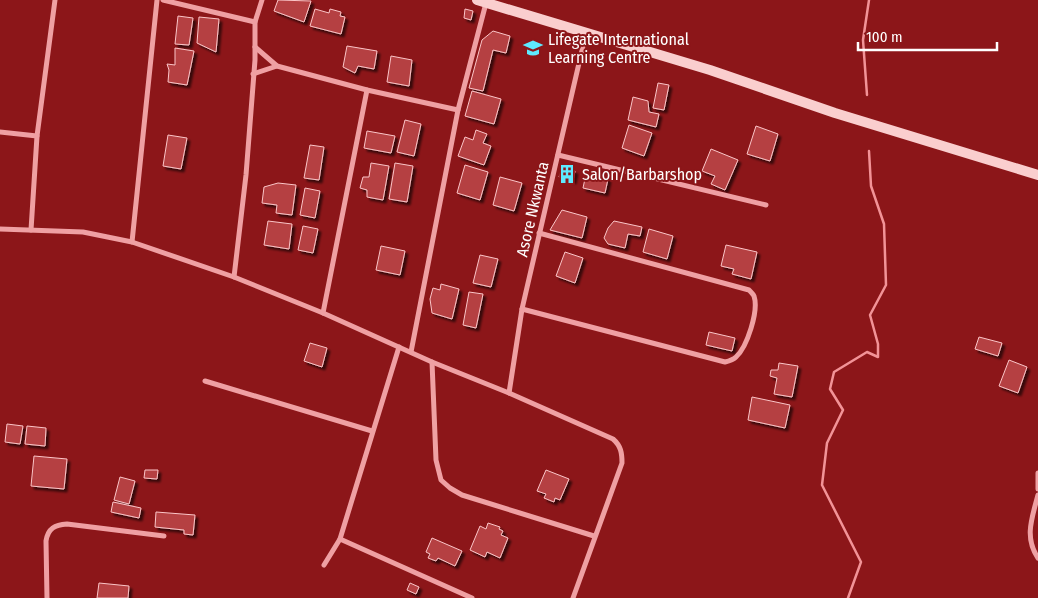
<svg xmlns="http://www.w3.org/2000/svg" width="1038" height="598" font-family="'Fira Sans Condensed',sans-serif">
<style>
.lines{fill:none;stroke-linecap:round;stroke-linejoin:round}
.stream{stroke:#f29397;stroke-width:2.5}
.building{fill:#b53f42;stroke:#fbc6c8;filter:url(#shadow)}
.street{stroke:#efa0a3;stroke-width:5}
.secondary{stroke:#facece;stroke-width:10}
.labels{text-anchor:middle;stroke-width:4;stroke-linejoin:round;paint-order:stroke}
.poi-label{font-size:16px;fill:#fff;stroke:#8c1619;text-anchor:start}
.street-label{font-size:16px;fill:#fff;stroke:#8c1619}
</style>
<defs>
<filter id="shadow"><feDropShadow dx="3" dy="3" stdDeviation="1" flood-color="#0009"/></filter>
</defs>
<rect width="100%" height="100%" fill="#8c1619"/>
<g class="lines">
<g class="stream">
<path d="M867 95 863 40 869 0"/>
<path d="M848 598 861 562 822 485 827 443 843 410 830 389 834 372 867 352 878 357V344L870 315 886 285 884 224 871 186 869 151"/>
</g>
</g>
<g class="building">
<path d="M278 0 311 1 304 22 274 11Z"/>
<path d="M315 9 329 13 330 9 341 12 340 16 345 17 341 34 310 26Z"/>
<path d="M465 9 473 11 471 20 464 18Z"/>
<path d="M178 16 193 18 189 45 175 44Z"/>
<path d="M199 17 219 19 216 52 197 43Z"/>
<path d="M493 31 510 36 506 53 493 50 483 91 469 88 482 40Z"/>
<path d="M347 46 377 51 374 69 358 66 355 73 343 67Z"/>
<path d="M175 48 194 51 187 85 168 82 169 70 167 64 175 65Z"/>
<path d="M391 56 412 60 409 86 387 82Z"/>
<path d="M658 83 669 85 664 110 653 108Z"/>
<path d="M472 91 501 99 494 124 465 116Z"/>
<path d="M633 97 648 101 649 112 659 114 656 127 628 120Z"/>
<path d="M405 120 421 124 414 156 397 152Z"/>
<path d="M629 125 652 133 644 156 622 148Z"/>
<path d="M756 126 778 134 770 161 747 154Z"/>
<path d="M476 130 487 134 483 143 491 146 484 165 458 156 465 137 473 140Z"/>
<path d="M367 131 395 136 391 153 364 148Z"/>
<path d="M168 135 187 138 181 169 163 166Z"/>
<path d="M310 145 324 147 319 180 304 178Z"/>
<path d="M711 149 738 160 725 190 711 184 715 176 702 171Z"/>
<path d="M371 163 389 166 383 200 367 197V190L360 188 363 177H369Z"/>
<path d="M395 163 413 166 407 202 389 199Z"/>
<path d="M465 165 488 172 480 200 457 193Z"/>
<path d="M562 167 575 171 573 181 559 177Z"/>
<path d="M586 174 608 179 605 193 583 188Z"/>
<path d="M500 177 522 183 514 211 493 205Z"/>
<path d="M278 183 296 185 292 215 276 213 277 205 262 203 264 187Z"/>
<path d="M305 188 320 191 315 218 300 215Z"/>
<path d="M562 210 587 217 582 238 550 230Z"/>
<path d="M268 221 292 224 289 249 264 245Z"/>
<path d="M614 221 642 227 640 236 628 234 625 248 608 244 604 238 608 228Z"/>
<path d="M303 226 318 229 313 253 298 250Z"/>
<path d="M649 229 673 236 667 259 643 252Z"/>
<path d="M726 245 757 252 751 279 732 274 734 269 721 266Z"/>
<path d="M381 246 405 251 400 275 376 270Z"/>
<path d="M565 252 583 258 575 283 556 276Z"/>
<path d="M480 255 498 259 491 287 473 283Z"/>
<path d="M441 284 459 289 452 319 432 313 430 299 433 288 440 290Z"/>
<path d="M469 292 483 294 476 328 463 325Z"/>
<path d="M709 332 735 338 732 351 706 345Z"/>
<path d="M979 337 1002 343 998 356 975 349Z"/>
<path d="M310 343 327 348 322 367 304 361Z"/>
<path d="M1009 360 1027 367 1018 393 999 386Z"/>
<path d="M779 363 798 366 792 397 774 394 777 378 770 376 771 370H778Z"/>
<path d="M752 397 790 405 785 428 748 420Z"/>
<path d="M7 424 23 426 20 444 5 442Z"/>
<path d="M27 426 46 428 45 446 25 444Z"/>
<path d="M34 456 67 459 64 489 31 486Z"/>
<path d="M145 470H158L157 479 144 478Z"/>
<path d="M546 470 569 479 560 500 555 498 554 502 544 498 546 494 537 491Z"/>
<path d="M120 477 135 481 129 504 114 500Z"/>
<path d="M113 502 141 508 139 518 111 512Z"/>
<path d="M156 512 195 515 193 535 184 534V530L155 527Z"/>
<path d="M488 523 500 527 499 529 503 531 501 535 508 538 500 558 487 552 485 557 470 550 480 526 486 529Z"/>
<path d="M432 538 462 551 455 566 438 558 436 561 428 558 430 554 426 552Z"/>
<path d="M99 583 129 586 128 598H97Z"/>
<path d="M410 583 419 587 416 594 407 590Z"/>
</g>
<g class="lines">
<g class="street">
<path d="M163 0 255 22"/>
<path d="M255 47 277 66 367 90 458 110"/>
<path d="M253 74 277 66"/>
<path d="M0 132 37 136"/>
<path d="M558 155 766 205"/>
<path d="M0 229 83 232 132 242 234 277 323 313 432 362 509 393 613 439C621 446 622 453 622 463L573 598"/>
<path d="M31 230 37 136 55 0"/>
<path d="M132 242 157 0"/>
<path d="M234 277 246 175 255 60V22L262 0"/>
<path d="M522 309 725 362C729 361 733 360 736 357 747 347 759 311 754 296 753 294 751 292 749 290L539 233"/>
<path d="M323 313 367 90"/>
<path d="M411 352 458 110 486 3"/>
<path d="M432 362 436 460 441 480 450 488 462 495 594 536"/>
<path d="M205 381 372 431"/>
<path d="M509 393 522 309 586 33"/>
<path d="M1038 473V489"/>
<path d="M1038 495C1032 518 1024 537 1038 558"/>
<path d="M340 539 472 598"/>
<path d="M324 565 340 539 399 347"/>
<path d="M47 598 46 541C48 528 55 525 67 524L164 536"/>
</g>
<path class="secondary" d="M477 0 710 70 835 113 1038 175"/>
</g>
<defs>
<g id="school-bare" transform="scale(1.5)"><path d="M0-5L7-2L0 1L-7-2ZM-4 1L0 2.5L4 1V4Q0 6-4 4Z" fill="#5eeaff" stroke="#8c1619" stroke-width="2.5" paint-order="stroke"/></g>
<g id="building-bare" transform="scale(1.5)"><path d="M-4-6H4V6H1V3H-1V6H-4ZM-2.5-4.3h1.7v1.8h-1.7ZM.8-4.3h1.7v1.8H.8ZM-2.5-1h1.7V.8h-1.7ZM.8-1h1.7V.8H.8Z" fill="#5eeaff" stroke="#8c1619" stroke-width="2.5" paint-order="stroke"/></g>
</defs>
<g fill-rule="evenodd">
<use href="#school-bare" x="533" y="48"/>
<use href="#building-bare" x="567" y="174"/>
</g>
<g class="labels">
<g class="poi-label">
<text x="548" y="45">Lifegate International<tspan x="548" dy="18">Learning Centre</tspan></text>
<text x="582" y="180">Salon/Barbarshop</text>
</g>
<g class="street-label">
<text transform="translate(532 209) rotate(-77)" y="6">Asore Nkwanta</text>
</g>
</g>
<path d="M858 42v8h139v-8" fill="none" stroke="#ffffff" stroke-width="2.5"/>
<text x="866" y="42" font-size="15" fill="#ffffff" stroke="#8c1619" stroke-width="4" paint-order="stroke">100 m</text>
</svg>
